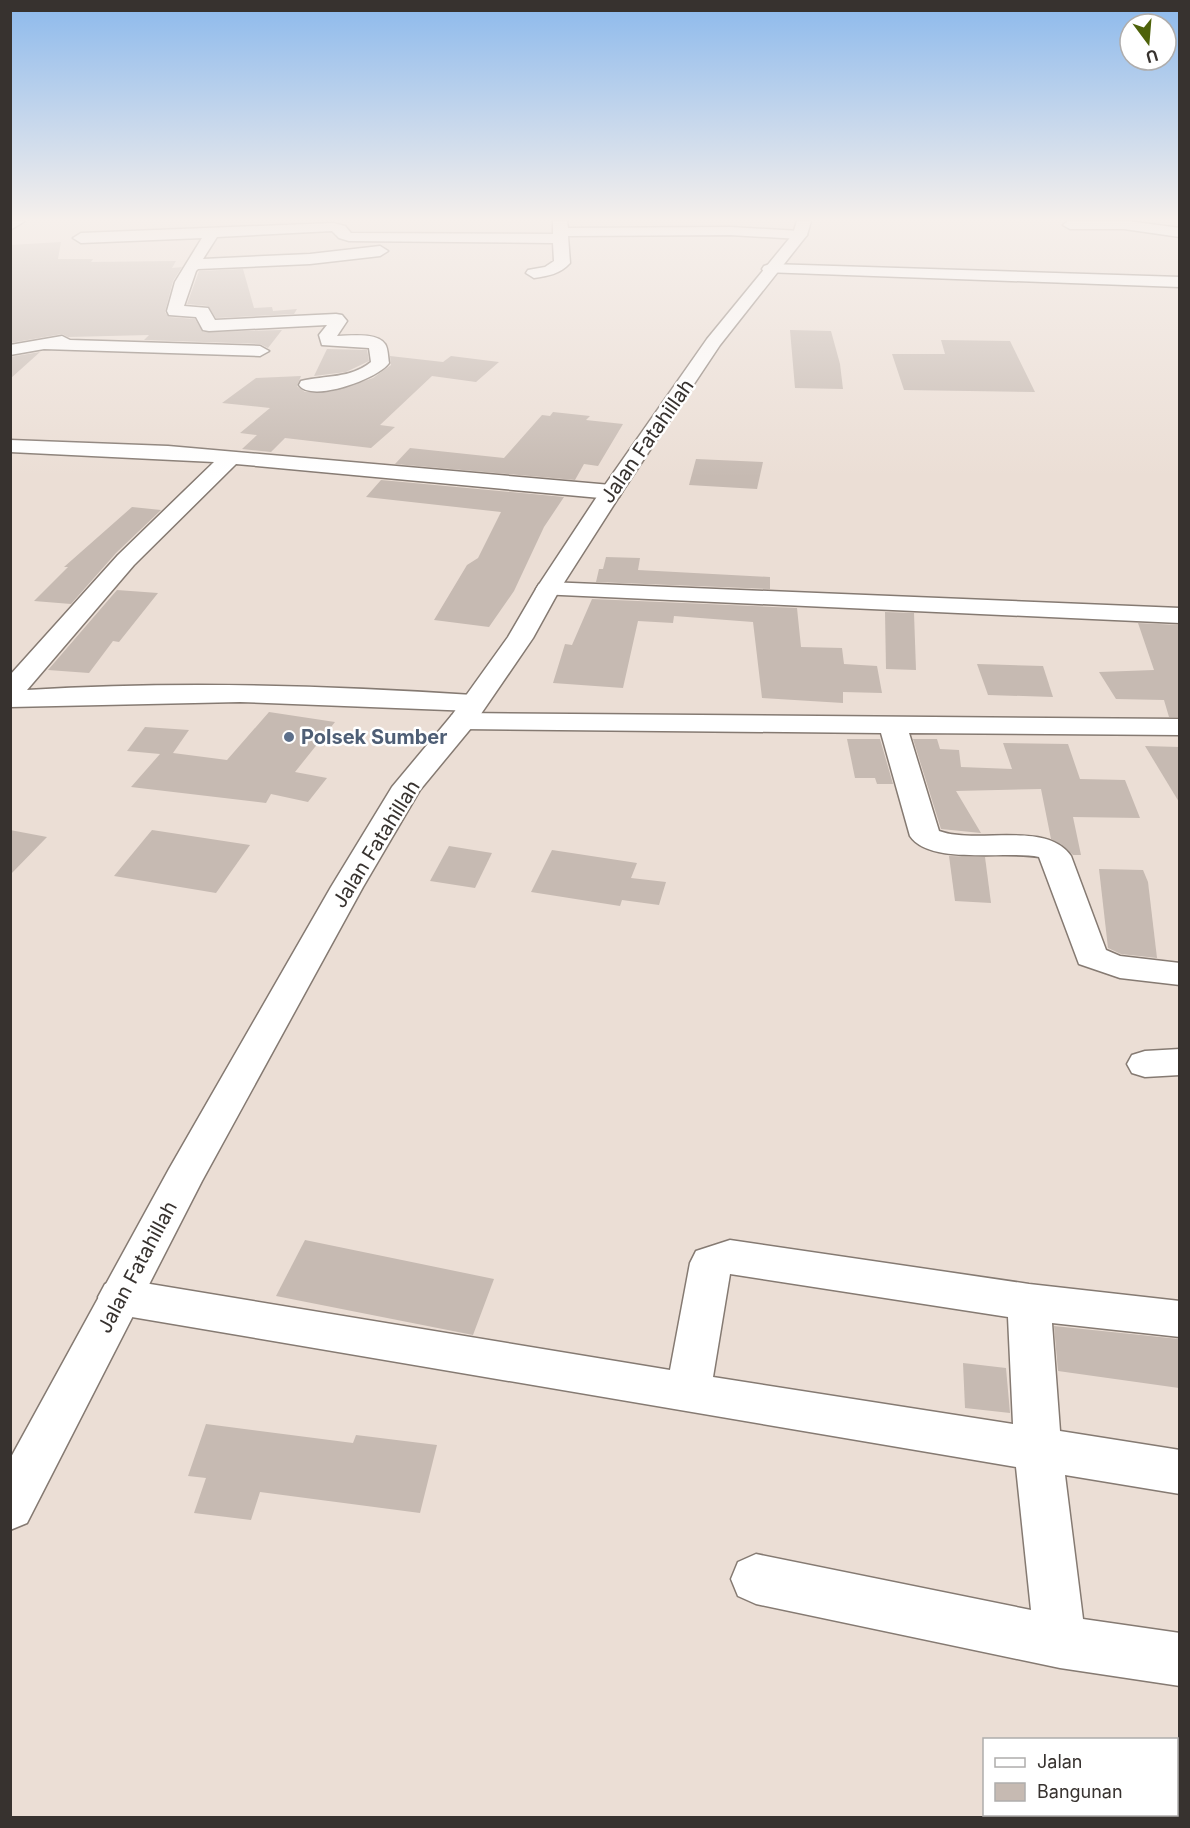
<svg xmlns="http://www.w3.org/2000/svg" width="1190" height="1828" font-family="Inter,sans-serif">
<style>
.building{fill:#c6bab2}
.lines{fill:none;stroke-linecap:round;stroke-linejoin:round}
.minor-casing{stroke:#857a72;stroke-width:3}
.tertiary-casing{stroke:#857a72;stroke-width:3}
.minor{fill:#fff;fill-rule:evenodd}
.tertiary{fill:#fff;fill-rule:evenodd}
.service-dot{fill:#5c6f8a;stroke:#fff;stroke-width:2}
.labels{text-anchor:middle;stroke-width:5;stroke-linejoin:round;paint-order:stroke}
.street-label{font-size:20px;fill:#37322f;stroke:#fff}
.service-label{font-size:20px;font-weight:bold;fill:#4e5e75;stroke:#fff;text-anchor:start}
</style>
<rect width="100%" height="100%" fill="#ebded5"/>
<g class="building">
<path d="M61 242 58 259H93L91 262 176 261 172 268 182 267 173 281 165 312 169 317 195 319 203 332 282 330 268 348 260 344 144 340 149 335 68 337 62 334 10 343V245Z"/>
<path d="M243 269 254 308 272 307 273 311 297 309 294 314 216 318 208 306 187 304 199 271Z"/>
<path d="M790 330 831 331 840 364 843 389 795 388Z"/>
<path d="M941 340 1010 341 1035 392 904 390 892 354H945Z"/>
<path d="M327 349 367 350 369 361 346 372 314 376Z"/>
<path d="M40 352 10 379V357Z"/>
<path d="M390 356 443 362 451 356 499 362 476 382 432 376 380 425 395 427 371 448 285 438 271 452 242 449 257 435 240 433 270 408 222 403 256 378 301 376 297 386 305 392H330L373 378 391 365Z"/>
<path d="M553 412 590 416 586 420 623 424 598 466 584 464 575 480 395 464 410 448 504 458 542 415 550 416Z"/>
<path d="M696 459 763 462 757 489 689 485Z"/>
<path d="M381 480 564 497 544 527 514 591 489 627 434 620 467 565 478 558 501 512 366 497Z"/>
<path d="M132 507 161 510 116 553 71 604 34 601 68 567H64Z"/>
<path d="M606 557 640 558 638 570 770 577V589L596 582 599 569H603Z"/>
<path d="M117 590 158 593 119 642 113 641 89 673 48 670Z"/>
<path d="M592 599 797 608 801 647 842 648 844 664 877 666 882 693 843 692V703L762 698 753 622 674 616 673 623 638 621 623 688 553 683 565 644 572 645Z"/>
<path d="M885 612 914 613 916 670 886 669Z"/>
<path d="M1138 623 1179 625V717H1169L1164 700 1116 699 1099 672 1154 670Z"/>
<path d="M977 664 1043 666 1053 697 988 695Z"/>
<path d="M269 712 335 722 295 772 327 778 308 802 271 794 266 803 131 787 160 754 127 751 145 727 189 730 173 753 227 760Z"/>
<path d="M847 739H880L893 784H877L875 778H855Z"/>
<path d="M913 739H937L940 749 959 750 961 767 1012 769 1003 743 1068 744 1080 779 1125 780 1140 818 1073 817 1081 855H1073L1061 844 1051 839 1041 789 956 791 981 833 941 829Z"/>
<path d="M1145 746 1179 747V802Z"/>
<path d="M10 830 47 837 10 875Z"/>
<path d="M152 830 250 845 216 893 114 876Z"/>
<path d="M449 846 492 853 475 888 430 881Z"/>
<path d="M552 850 637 863 631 878 666 882 659 905 622 900 620 906 531 892Z"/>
<path d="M949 856 985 857 991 903 955 901Z"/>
<path d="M1099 869 1143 870 1148 882 1157 958 1121 954 1108 948Z"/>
<path d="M305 1240 494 1279 473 1335 276 1296Z"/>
<path d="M1054 1326 1179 1339V1388L1058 1371Z"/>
<path d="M963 1363 1006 1368 1010 1413 965 1408Z"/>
<path d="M206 1424 353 1443 356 1435 437 1445 420 1513 260 1492 251 1520 194 1513 206 1478 188 1476Z"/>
</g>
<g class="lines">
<g class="minor-casing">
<g id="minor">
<path d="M10 221H25L10 230Z"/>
<path d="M553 221H567L568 228 730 227 800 231 807 235 800 239 730 235 568 236 570 263C560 274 548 276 534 278L526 273 528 270 545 267 554 261 553 243 349 241 339 238 332 231 217 237 203 259 310 254 380 246 388 251 380 256 310 264 198 269 196 271 184 306 208 308 215 320 336 314 342 315 347 321 337 336C349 336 377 332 385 344 388 348 388 357 389 363 378 379 311 403 299 385L301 381C326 375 350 379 371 362L369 348 322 345 319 335 327 325 209 331 203 330 196 317 169 315 167 311 175 282 202 238 81 243 73 238 81 233 333 223 345 226 351 233 553 234Z"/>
<path d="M1068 221H1128L1180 228V237L1124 229H1070L1063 225Z"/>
<path d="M770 264 1180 277V287L764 272 762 269 764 266Z"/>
<path d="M62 336 70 340 260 346 269 351 260 356 44 349 10 355V345Z"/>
<path d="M10 440 168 446 611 485 619 487 622 492 619 497 611 499 236 464 134 565 27 690C175 681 325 685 473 695L483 697 487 703 483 709 473 711 240 702 10 707V675L118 555 214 462 10 452Z"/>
<path d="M548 582 1180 608V623L539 594 536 589 539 584Z"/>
<path d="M462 713 1180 719V735L909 733 939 831C977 845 1046 820 1071 856L1106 950 1120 956 1180 963V985L1120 978 1079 964 1039 857C1007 850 930 866 910 836L881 733 462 729 452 727 448 721 452 715Z"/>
<path d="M1180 1049V1075L1145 1077 1132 1073 1127 1064 1132 1055 1145 1051Z"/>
<path d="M730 1240 1029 1284 1180 1301V1337L1052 1323 1060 1431 1180 1450V1494L1065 1475 1083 1619 1180 1633V1686L1060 1668 756 1604 738 1596 731 1579 738 1562 756 1554 1031 1610 1016 1467 120 1315 105 1310 98 1297 105 1284 120 1279 670 1370 690 1263 696 1251ZM730 1274 1008 1317 1013 1424 713 1377Z"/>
</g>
</g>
<g class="tertiary-casing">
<path id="tertiary" d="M797 221H811L807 235 720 345 622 492 560 589 533 638 472 727 420 790 363 887 202 1181 27 1523 10 1530V1459L169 1169 331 887 392 787 452 715 508 637 536 589 600 492 707 339 793 234Z"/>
</g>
<use href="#minor" class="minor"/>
<use href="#tertiary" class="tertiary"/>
</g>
<linearGradient id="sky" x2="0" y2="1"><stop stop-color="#8cb9ec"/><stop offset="0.46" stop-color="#f6f0ec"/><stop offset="1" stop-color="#f6f0ec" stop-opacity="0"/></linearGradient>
<rect width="1190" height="477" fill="url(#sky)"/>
<circle class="service-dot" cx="289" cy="737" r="6"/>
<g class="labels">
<g class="street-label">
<text transform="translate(647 441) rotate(-55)" y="7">Jalan Fatahillah</text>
<text transform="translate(376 844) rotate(-58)" y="7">Jalan Fatahillah</text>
<text transform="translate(137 1267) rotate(-62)" y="7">Jalan Fatahillah</text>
</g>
<g class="service-label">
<text x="301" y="744">Polsek Sumber</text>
</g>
</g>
<rect width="1190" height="1828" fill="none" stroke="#37322f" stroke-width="24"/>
<rect x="983" y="1738" width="195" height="78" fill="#ffffff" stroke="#afadac" stroke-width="1.5"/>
<rect x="995" y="1758" width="30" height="9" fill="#ffffff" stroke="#afadac" stroke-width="1.5"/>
<text x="1037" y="1768" font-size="18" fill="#37322f">Jalan</text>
<rect x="995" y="1783" width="30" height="18" fill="#c6bab2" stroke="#afadac" stroke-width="1.5"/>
<text x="1037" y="1798" font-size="18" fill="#37322f">Bangunan</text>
<g transform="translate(1148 42) rotate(164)"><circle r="28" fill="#ffffff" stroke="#afadac" stroke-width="1.5"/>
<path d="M0-4.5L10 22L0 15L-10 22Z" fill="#4e620a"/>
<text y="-9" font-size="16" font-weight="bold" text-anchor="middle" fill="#37322f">U</text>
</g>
</svg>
